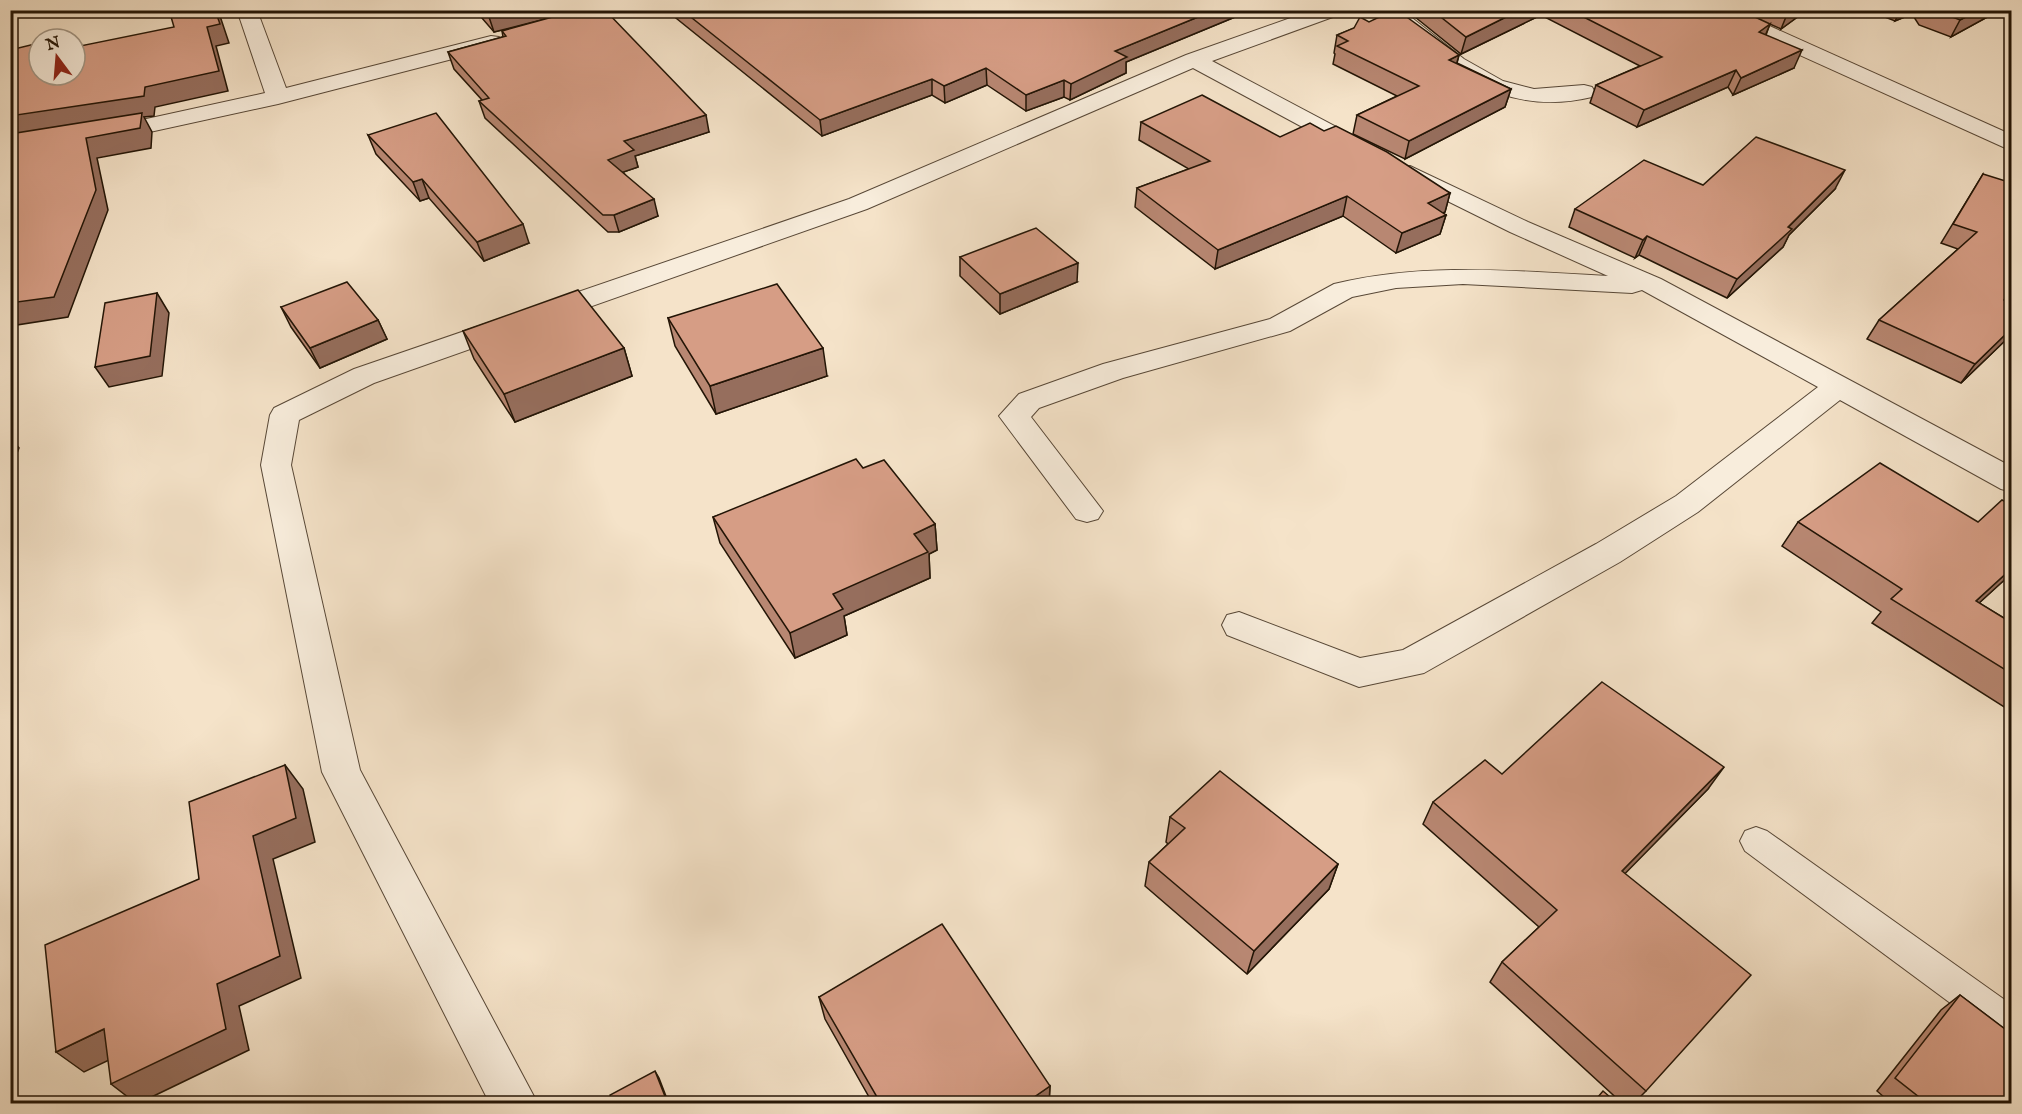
<svg xmlns="http://www.w3.org/2000/svg" width="2022" height="1114" font-family="'IM FELL English',serif">
<style>
.lines{fill:none;stroke-linecap:round;stroke-linejoin:round}
.service-casing{stroke:#584837;stroke-width:2}
.minor-casing{stroke:#584837;stroke-width:2}
.service{fill:#f8eddc;fill-rule:evenodd}
.minor{fill:#f8eddc;fill-rule:evenodd}
.wall{fill:#b88772;stroke:#231506;stroke-width:1.5}
.shaded-wall{fill:#966e5d;stroke:#231506;stroke-width:1.5}
.building{fill:#d69d85;stroke:#231506;stroke-width:1.5}
</style>
<rect width="100%" height="100%" fill="#f5e3c9"/>
<filter id="stains"><feTurbulence type="fractalNoise" baseFrequency=".00333" numOctaves="4"/><feColorMatrix values="0 0 0 0 .2 0 0 0 0 .09 0 0 0 0 .02 0 0 0 .5 -.17"/></filter>
<radialGradient id="worn" r=".72"><stop offset=".6" stop-color="#630" stop-opacity="0"/><stop offset="1" stop-color="#630" stop-opacity=".3"/></radialGradient>
<g class="lines">
<g class="service-casing">
<path id="service" d="M1756 827 1767 831 2012 1005V1044L1999 1039 1745 851 1740 841 1745 831Z"/>
</g>
<g class="minor-casing">
<g id="minor">
<path d="M237 10H257L286 88 491 36 499 37 502 42 499 47 278 104 104 142 96 140 92 135 96 130 265 93Z"/>
<path d="M1313 10H1344L1341 14 1212 61 1374 147 1378 152 1374 157H1358L1193 68 867 209 374 383 299 420 291 465 360 770 538 1104H490L322 772 261 465 270 415 274 408 354 369 849 199 1186 55Z"/>
<path d="M1379 10H1402L1464 59 1503 81 1534 89 1584 85 1592 87 1595 92 1592 97C1521 114 1472 87 1417 44 1405 34 1388 24 1379 10Z"/>
<path d="M1706 10H1734L2012 135V151L1709 14Z"/>
<path d="M1410 166 1528 222 1661 279 2012 467V492L2001 489 1840 400 1698 512 1620 562 1424 673 1359 687 1227 635 1222 625 1227 615 1239 612 1360 658 1403 650 1596 544 1676 496 1818 387 1642 290 1632 293 1463 284 1396 288 1352 297 1290 331 1123 378 1039 408 1031 417 1103 511 1098 519 1087 522 1076 519 999 416 1019 394 1103 364 1270 319 1334 284C1425 262 1516 271 1608 276L1510 232 1401 178 1398 173 1401 168Z"/>
</g>
</g>
<use href="#service" class="service"/>
<use href="#minor" class="minor"/>
</g>
<g class="wall">
<path d="M475 10H605L709 132 635 156 638 167 623 172 658 216 619 232H608L485 118 479 101 482 100 454 69 448 52 503 37 502 31 547 19 494 32Z"/>
<path d="M666 10H1252L1126 62V73L1070 100 1064 97 1026 111 987 85 945 103 932 95 822 136Z"/>
<path d="M1416 10H1807L1781 29 1770 24 1766 35 1794 68 1733 95 1728 87 1637 127 1590 103 1596 85 1640 66 1541 15 1461 54 1415 17Z"/>
<path d="M1867 10H2000L1951 37 1919 25 1912 14 1895 21Z"/>
<path d="M1369 22 1459 55 1457 63 1511 89 1505 107 1405 159 1353 134 1357 115 1397 96 1333 64 1335 54 1334 53 1337 35Z"/>
<path d="M1141 122 1280 137 1324 131 1450 193 1445 212 1443 213 1446 215 1440 234 1396 253 1343 216 1215 269 1135 207 1137 188 1189 169 1139 140Z"/>
<path d="M368 135 529 243 484 261 429 198 420 201 376 154Z"/>
<path d="M1983 174 2004 300 2012 304V334L1961 383 1867 339 1879 320 1958 249 1941 243Z"/>
<path d="M1703 185 1835 189 1789 235 1783 247 1727 298 1639 255 1635 258 1569 227 1575 209Z"/>
<path d="M960 257 1077 282 1000 314 960 276Z"/>
<path d="M281 307 378 320 387 339 320 368 291 327Z"/>
<path d="M668 318 827 376 716 414 675 346Z"/>
<path d="M463 331 624 348 632 376 515 422 474 359Z"/>
<path d="M863 468 935 524 937 550 929 554 930 578 844 616 847 635 795 658 720 543 713 517Z"/>
<path d="M1798 522 2012 573 1979 603 2012 623V712L1872 623 1881 612 1782 546Z"/>
<path d="M1502 774 1708 789 1625 873 1646 1091 1633 1104H1623L1490 982 1502 962 1539 927 1423 824 1433 802Z"/>
<path d="M1170 817 1338 864 1329 889 1247 974 1145 886 1149 862 1168 844 1166 842Z"/>
<path d="M1960 995 2006 1030 2012 1026V1104H1892L1877 1091 1941 1010Z"/>
<path d="M819 997 1050 1086 1049 1104H873L825 1019Z"/>
</g>
<g class="shaded-wall">
<path d="M215 10H218L229 43 216 46 228 91 155 107 154 116 144 117 152 132 151 148 97 158 108 210 68 317 10 326V116L145 87 207 27Z"/>
<path d="M503 10H580L494 32 488 14Z"/>
<path d="M1215 10H1252L1126 62V73L1070 100 1071 84 1115 51Z"/>
<path d="M1520 10H1542L1541 15 1461 54 1466 37Z"/>
<path d="M1790 10H1807L1781 29 1788 12Z"/>
<path d="M1901 10H1913L1912 14 1895 21Z"/>
<path d="M1979 10H2000L1951 37 1960 20Z"/>
<path d="M1770 24 1763 41 1759 32Z"/>
<path d="M1802 50 1794 68 1733 95 1741 78Z"/>
<path d="M1459 55 1454 73 1449 60Z"/>
<path d="M986 68 987 85 945 103 944 86Z"/>
<path d="M1736 70 1728 87 1637 127 1644 110Z"/>
<path d="M932 79V95L822 136 820 120Z"/>
<path d="M1064 80V97L1026 111V95Z"/>
<path d="M1511 89 1505 107 1405 159 1409 141Z"/>
<path d="M706 115 709 132 635 156 638 167 612 176 608 160 624 141Z"/>
<path d="M1845 170 1835 189 1789 235 1783 247 1727 298 1737 279Z"/>
<path d="M422 179 429 198 420 201 413 182Z"/>
<path d="M1450 193 1445 212 1423 222 1428 203Z"/>
<path d="M1347 196 1343 216 1215 269 1218 250Z"/>
<path d="M654 199 658 216 619 232 614 215Z"/>
<path d="M1446 215 1440 234 1396 253 1402 233Z"/>
<path d="M523 224 529 243 484 261 477 242Z"/>
<path d="M1647 236 1639 255 1635 258 1643 240Z"/>
<path d="M1078 263 1077 282 1000 314V294Z"/>
<path d="M157 293 169 313 162 376 109 387 95 367Z"/>
<path d="M378 320 387 339 320 368 310 348Z"/>
<path d="M2012 328V334L1961 383 1975 364Z"/>
<path d="M624 348 632 376 515 422 504 394Z"/>
<path d="M823 348 827 376 716 414 710 386Z"/>
<path d="M10 437 19 448 10 472Z"/>
<path d="M935 524 937 550 929 554 930 578 844 616 847 635 795 658 790 633 833 594 914 534Z"/>
<path d="M2012 568V573L1955 625 1976 601Z"/>
<path d="M285 765 303 789 315 842 273 859 301 978 239 1006 249 1050 137 1104 111 1084 217 984 253 836Z"/>
<path d="M1724 767 1708 789 1607 892 1622 871Z"/>
<path d="M1338 864 1329 889 1247 974 1254 951Z"/>
<path d="M104 1029 130 1050 84 1072 56 1052Z"/>
<path d="M655 1071 659 1078 669 1104H668Z"/>
<path d="M1050 1086 1049 1104H1024Z"/>
</g>
<g class="building">
<path d="M169 10H215L220 24 207 27 219 71 145 87 144 96 10 116V50L39 43V75H75V47L174 27Z"/>
<path d="M485 10H503L488 14Z"/>
<path d="M578 10H605L706 115 624 141 634 150 608 160 654 199 614 215H603L479 101 489 98 448 52 506 36 502 31Z"/>
<path d="M682 10H1215L1115 51 1127 57 1071 84 1064 80 1026 95 986 68 944 86 932 79 820 120Z"/>
<path d="M1394 10H1397L1459 55 1449 60 1511 89 1409 141 1357 115 1419 86 1337 46 1348 41 1337 35 1354 28 1360 17 1369 22Z"/>
<path d="M1432 10H1520L1466 37Z"/>
<path d="M1570 10H1740L1770 24 1759 32 1802 50 1741 78 1736 70 1644 110 1596 85 1662 57Z"/>
<path d="M1934 10H1979L1960 20Z"/>
<path d="M1202 95 1280 137 1310 123 1324 131 1336 126 1387 152 1450 193 1428 203 1446 215 1402 233 1347 196 1218 250 1137 188 1210 161 1141 122Z"/>
<path d="M142 113 140 128 86 138 96 190 54 297 10 303V134Z"/>
<path d="M436 113 523 224 477 242 422 179 413 182 368 135Z"/>
<path d="M1756 137 1845 170 1788 227 1792 229 1737 279 1647 236 1643 240 1575 209 1644 160 1703 185Z"/>
<path d="M1983 174 2012 183V286L2004 300 2012 304V328L1975 364 1879 320 1977 232 1953 224Z"/>
<path d="M1036 228 1078 263 1000 294 960 257Z"/>
<path d="M347 282 378 320 310 348 281 307Z"/>
<path d="M777 284 823 348 710 386 668 318Z"/>
<path d="M578 290 624 348 504 394 463 331Z"/>
<path d="M157 293 150 356 95 367 105 303Z"/>
<path d="M856 459 863 468 884 460 935 524 914 534 928 552 833 594 843 609 790 633 713 517Z"/>
<path d="M1880 463 1978 522 2002 500 2012 505V568L1976 601 2012 623V674L1891 599 1902 589 1798 522Z"/>
<path d="M1602 682 1724 767 1622 871 1751 975 1646 1091 1502 962 1557 910 1433 802 1485 760 1502 774Z"/>
<path d="M285 765 296 818 253 836 280 956 217 984 226 1029 111 1084 104 1029 56 1052 45 945 199 879 189 802Z"/>
<path d="M1220 771 1338 864 1254 951 1149 862 1185 828 1170 817Z"/>
<path d="M942 924 1050 1086 1024 1104H881L819 997Z"/>
<path d="M1960 995 2009 1032 2012 1029V1104H1928L1895 1078Z"/>
<path d="M655 1071 668 1104H613L610 1095Z"/>
<path d="M1603 1091 1618 1104H1592Z"/>
</g>
<rect width="2022" height="1114" fill="none" stroke="#f5e3c9" stroke-width="36"/>
<rect x="12" y="12" width="1998" height="1090" fill="none" stroke="#231506" stroke-width="3"/>
<rect x="18" y="18" width="1986" height="1078" fill="none" stroke="#231506" stroke-width="1.5"/>
<g transform="translate(57 57) rotate(344)"><circle r="28" fill="#f8eddc" stroke="#a39786" stroke-width="1.5"/>
<path d="M0-4.5L10 22L0 15L-10 22Z" fill="#8f2418"/>
<text y="-9" font-size="16" font-weight="bold" text-anchor="middle" fill="#231506">N</text>
</g>
<rect width="100%" height="100%" filter="url(#stains)"/>
<rect width="100%" height="100%" fill="url(#worn)"/>
</svg>
